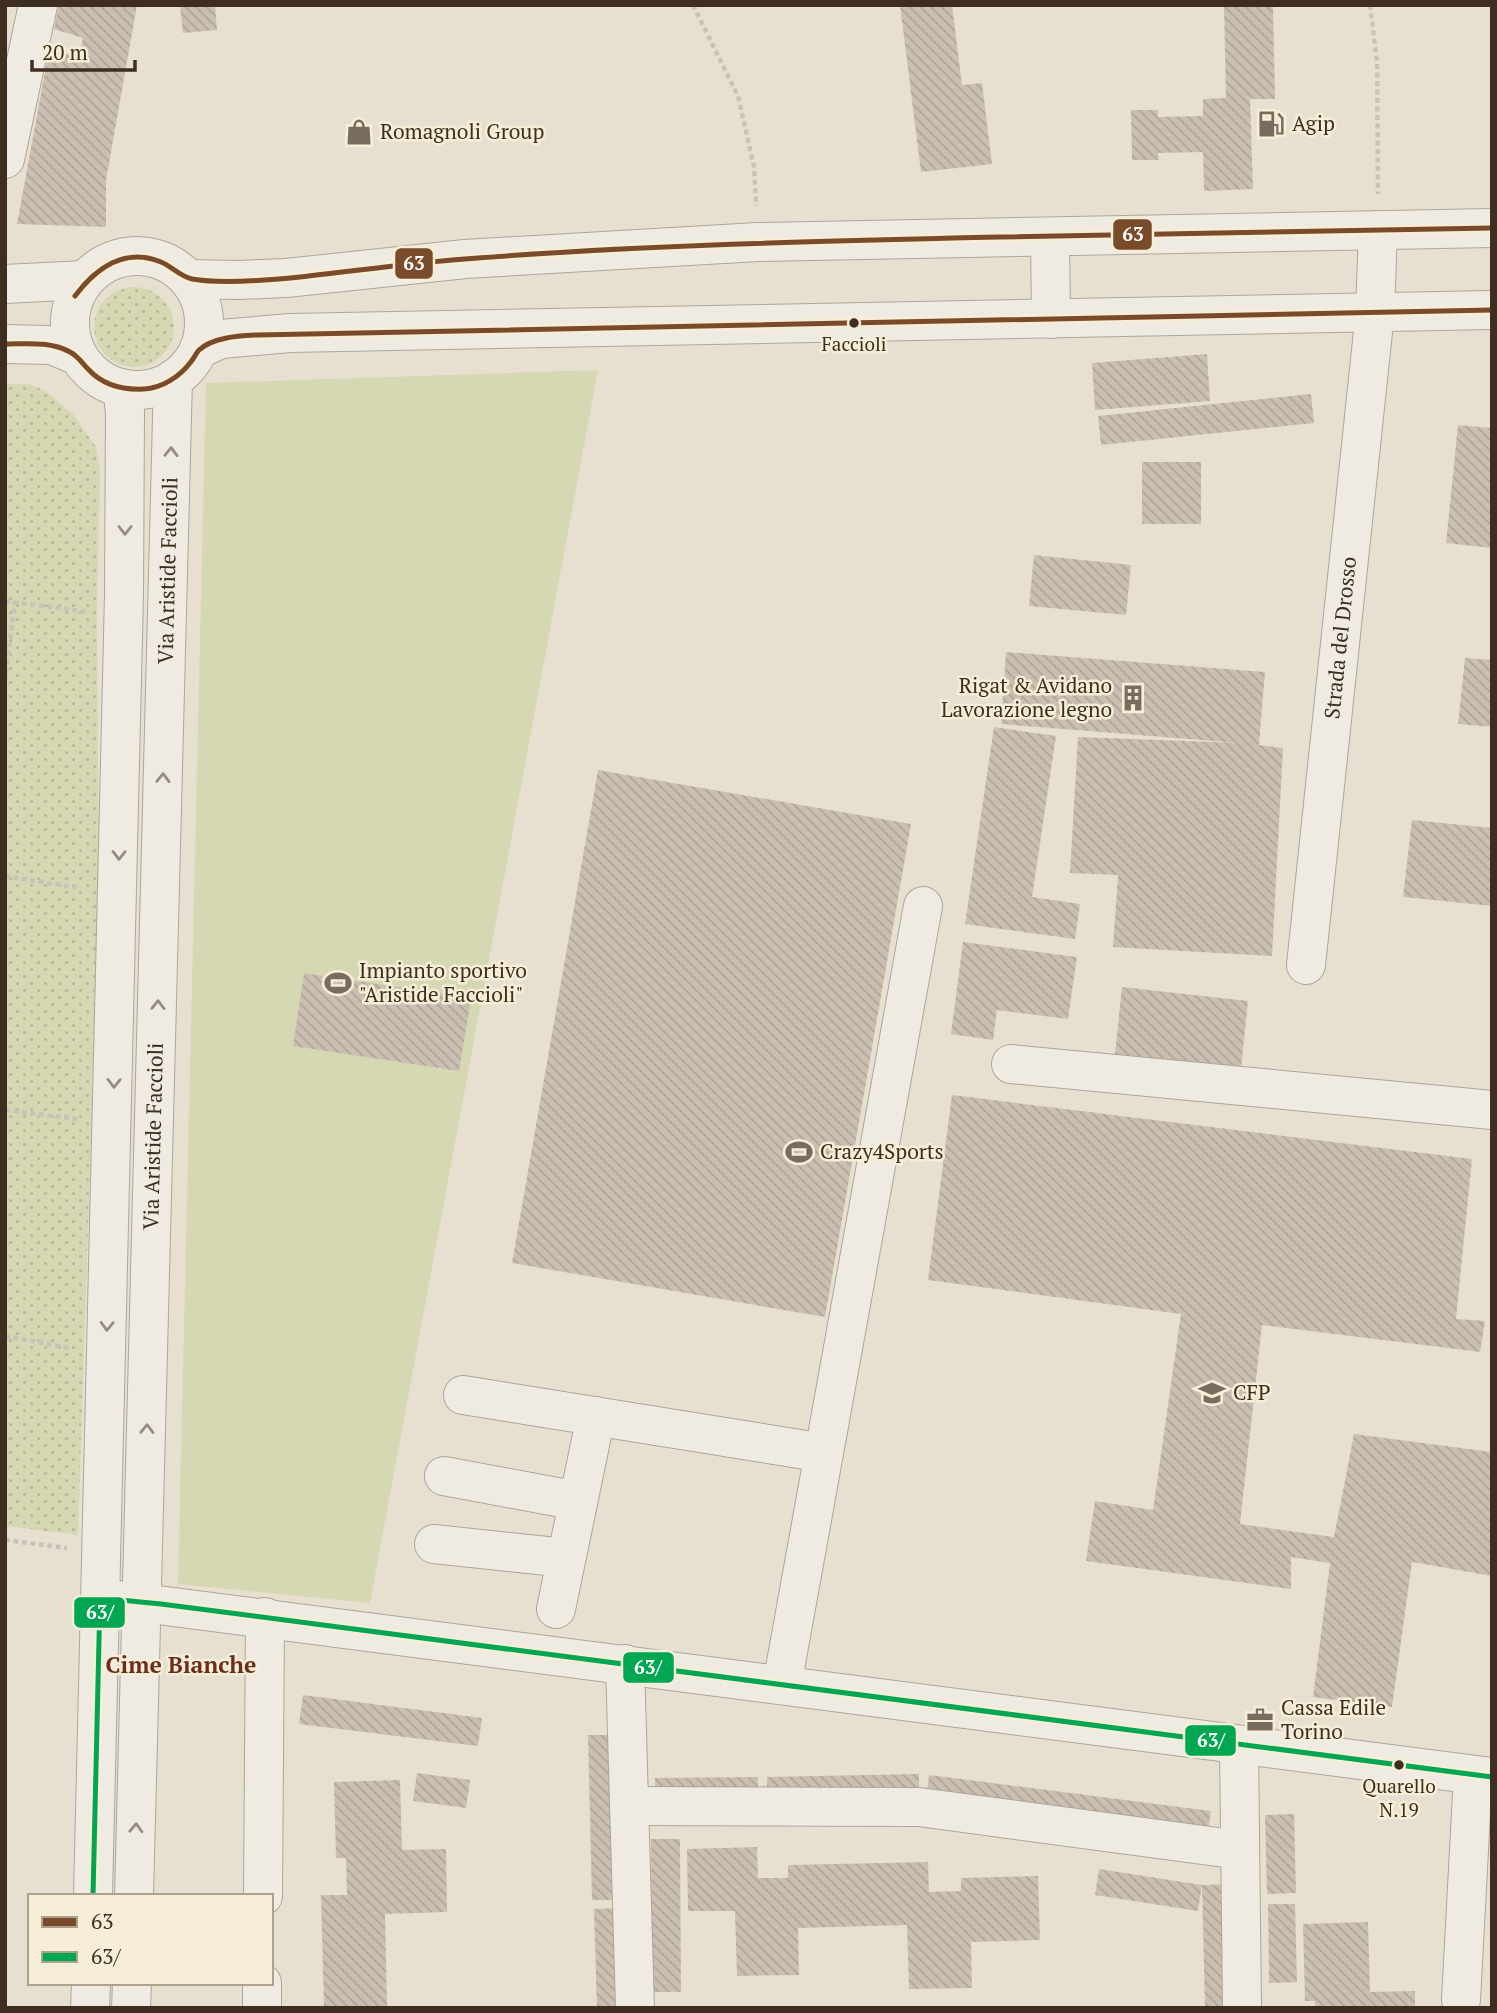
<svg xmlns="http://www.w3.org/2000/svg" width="1497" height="2013" font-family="'PT Serif',serif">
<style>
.green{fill:url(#green-dots)}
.pitch{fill:#d6d7b3}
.building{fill:url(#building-back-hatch)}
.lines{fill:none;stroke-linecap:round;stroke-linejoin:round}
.minor-casing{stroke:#ada599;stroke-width:40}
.path{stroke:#c8c2b9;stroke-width:4.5;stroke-dasharray:5 3.5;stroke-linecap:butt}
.minor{stroke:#efebe3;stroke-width:38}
.bus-1-casing{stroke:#f7eed8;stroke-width:10}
.bus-2-casing{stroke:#f7eed8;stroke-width:10}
.bus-1{stroke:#7a4b2a;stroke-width:5}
.bus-2{stroke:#00a651;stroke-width:5}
.oneway{stroke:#968c82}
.bus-dot{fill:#3d2e20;stroke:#f7eed8;stroke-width:2.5}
.labels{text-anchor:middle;stroke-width:5;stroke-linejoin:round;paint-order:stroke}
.bus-label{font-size:19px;fill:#3d2e20;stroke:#f7eed8}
.poi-label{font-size:21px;fill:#3d2e20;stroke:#f7eed8;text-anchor:start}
.street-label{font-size:21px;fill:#3d2e20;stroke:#f7eed8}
.neighbourhood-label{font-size:23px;font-weight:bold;fill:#6b2e1e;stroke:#f7eed8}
.line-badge{stroke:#f7eed8;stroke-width:2.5}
.badge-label{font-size:19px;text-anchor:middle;font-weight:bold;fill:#fff}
</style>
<defs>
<pattern id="green-dots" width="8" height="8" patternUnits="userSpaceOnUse" patternTransform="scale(1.75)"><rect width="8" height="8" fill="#d6d7b3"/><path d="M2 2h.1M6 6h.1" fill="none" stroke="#b9b99a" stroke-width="1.8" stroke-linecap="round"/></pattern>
<pattern id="building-back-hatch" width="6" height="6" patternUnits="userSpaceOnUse" patternTransform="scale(1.75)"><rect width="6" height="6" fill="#cbbfb2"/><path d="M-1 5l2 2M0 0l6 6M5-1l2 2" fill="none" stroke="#afa499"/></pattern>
</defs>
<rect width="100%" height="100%" fill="#e7e0d1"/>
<g class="green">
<circle cx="134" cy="327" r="40"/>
<path d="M5 384H30L45 391 73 414 96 447 100 471 97 613 99 891 78 1535 5 1526Z"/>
</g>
<path class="pitch" d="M598 370 370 1603 178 1584 206 383Z"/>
<g class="building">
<path d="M59 5H137L106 180V227L17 224 49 50 79 56 83 38 54 29Z"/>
<path d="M180 5H215L217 30 183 33Z"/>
<path d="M900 5H952L962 85 982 83 992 164 921 172Z"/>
<path d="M1224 5H1273L1275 99H1250L1253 189 1204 191 1203 152 1158 153 1159 160H1132L1131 110H1158V117L1203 116V99L1226 98Z"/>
<path d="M1207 354 1210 401 1095 410 1092 363Z"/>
<path d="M1311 394 1314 423 1101 445 1098 416Z"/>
<path d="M1458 425 1492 428V548L1446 543Z"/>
<rect x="1142" y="462" width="59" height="62"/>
<path d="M1034 555 1131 565 1126 615 1029 606Z"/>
<path d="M1006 652 1265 672 1259 745 1283 748 1272 956 1113 947 1118 875 1070 873 1078 737 1239 743 1001 724Z"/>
<path d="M1465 658 1492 660V727L1458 724Z"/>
<path d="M994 727 1056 736 1032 897 1080 904 1075 939 965 924Z"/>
<path d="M598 770 911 824 825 1317 512 1263Z"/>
<path d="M1412 820 1492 828V906L1403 897Z"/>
<path d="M963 942 1077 957 1068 1019 997 1010 993 1040 951 1034Z"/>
<path d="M304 973 471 998 459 1071 293 1046Z"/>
<path d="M1122 987 1248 1001 1241 1069 1115 1055Z"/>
<path d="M952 1095 1472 1159 1456 1319 1485 1321 1480 1352 1262 1325 1240 1524 1334 1537 1354 1434 1492 1452V1576L1412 1562 1392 1707 1313 1697 1330 1563 1291 1557V1589L1086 1561 1095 1501 1153 1510 1181 1314 928 1280Z"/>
<path d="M303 1695 482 1718 478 1746 299 1724Z"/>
<path d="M588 1735H617L621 1900H592Z"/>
<path d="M417 1773 470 1780 466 1808 413 1801Z"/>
<path d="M919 1774V1802L767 1804V1777Z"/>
<path d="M929 1775 1211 1811 1207 1839 926 1802Z"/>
<path d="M758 1777V1804L656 1805 655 1778Z"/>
<path d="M400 1780 402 1850 446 1849 447 1912 385 1914 387 2008H324L321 1895H347L346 1858H336L334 1782Z"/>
<path d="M1294 1814 1296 1893 1267 1894 1265 1815Z"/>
<path d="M651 1839H680L681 1992H652Z"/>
<path d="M757 1847 758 1878H788V1865L928 1862 929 1892 961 1891V1878L1038 1876 1040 1940 971 1942 972 1988 909 1989 907 1925 798 1928 799 1975 737 1976 735 1911H688L687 1849Z"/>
<path d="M1099 1869 1202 1885 1198 1911 1095 1895Z"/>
<path d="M1230 1884 1233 2008H1205L1202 1885Z"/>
<path d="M1268 1904H1295L1297 1982 1269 1983Z"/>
<path d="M621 1908 624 2008H597L594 1909Z"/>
<path d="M1368 1922 1370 1992 1415 1991V2008H1315V2001H1305L1303 1924Z"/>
</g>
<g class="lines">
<g class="minor-casing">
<g id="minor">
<path d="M5 159 38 5"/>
<path d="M1050 237 1051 319"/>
<circle cx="137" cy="323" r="67"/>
<path d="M188 279 239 280 286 278 465 259 758 242 1492 228"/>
<path d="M5 284 85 280"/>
<path d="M5 344 52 345 78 356"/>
<path d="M199 349 221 339 290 333 1492 310"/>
<path id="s1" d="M1306 965 1375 313 1378 230"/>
<path d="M1011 1064 1492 1110"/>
<path d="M463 1395 824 1453"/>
<path d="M444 1476 578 1501"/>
<path d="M434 1544 566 1558"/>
<path d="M119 1600 1492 1777"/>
<path d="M556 1609 596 1416"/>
<path d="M625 1664 635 2008"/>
<path d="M782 1685 923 906"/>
<path d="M1239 1745 1242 2008"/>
<path d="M629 1806 919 1807 1240 1850"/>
<path d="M93 1896 124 594 125 412 122 388"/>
<path id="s2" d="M134 1896 173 379"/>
<path d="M263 1896 265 1617"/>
<path d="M262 1983V2008"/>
<path d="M1461 2000 1473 1775"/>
<path d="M90 2008 91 1983"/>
<path d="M131 2008 132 1983"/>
</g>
</g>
<g class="path">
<path d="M693 5 738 96 754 167 756 206"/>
<path d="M1370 5 1377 61 1378 194"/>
<path d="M5 601 88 612"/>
<path d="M5 681 15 602"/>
<path d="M5 876 80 888"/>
<path d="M5 1110 77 1119"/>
<path d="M5 1336 70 1348"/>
<path d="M5 1540 67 1548"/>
</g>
<use href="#minor" class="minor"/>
<g class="bus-1-casing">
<g id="bus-1">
<path d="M75 296C96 268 125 247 161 262 171 266 181 277 192 279 220 284 271 280 300 277 355 271 410 263 465 259 643 245 822 241 1000 237 1164 234 1328 231 1492 228"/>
<path d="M5 344C26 344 50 341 70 352 78 356 82 363 89 370 103 385 124 390 144 389 162 388 179 377 190 363 194 359 196 353 199 350 213 337 239 336 257 335L1492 310"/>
</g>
</g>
<g class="bus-2-casing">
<path id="bus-2" d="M93 1896 100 1598 161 1604 1492 1777"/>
</g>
<use href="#bus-1" class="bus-1"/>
<use href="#bus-2" class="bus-2"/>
</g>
<defs><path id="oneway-chevron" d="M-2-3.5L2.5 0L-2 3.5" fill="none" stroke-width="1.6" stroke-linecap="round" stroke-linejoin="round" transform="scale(1.75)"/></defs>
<g class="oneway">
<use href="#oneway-chevron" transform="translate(171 452) rotate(-89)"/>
<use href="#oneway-chevron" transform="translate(125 530) rotate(90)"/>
<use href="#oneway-chevron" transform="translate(163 778) rotate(-89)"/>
<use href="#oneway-chevron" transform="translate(119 855) rotate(91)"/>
<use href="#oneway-chevron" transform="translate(158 1005) rotate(-89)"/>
<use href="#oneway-chevron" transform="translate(114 1083) rotate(91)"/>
<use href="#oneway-chevron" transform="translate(107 1326) rotate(92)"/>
<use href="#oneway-chevron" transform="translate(147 1429) rotate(-89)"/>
<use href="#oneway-chevron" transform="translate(136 1828) rotate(-88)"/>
</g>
<defs>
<g id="fuel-bare" transform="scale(2.1)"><path d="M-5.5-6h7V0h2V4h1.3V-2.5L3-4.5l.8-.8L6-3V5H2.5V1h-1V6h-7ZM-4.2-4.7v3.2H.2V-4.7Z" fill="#786c5e" stroke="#f7eed8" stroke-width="2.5" paint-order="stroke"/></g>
<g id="shop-bare" transform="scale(2.1)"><path d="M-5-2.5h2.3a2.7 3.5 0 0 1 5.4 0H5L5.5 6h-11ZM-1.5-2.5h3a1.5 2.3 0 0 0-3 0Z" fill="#786c5e" stroke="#f7eed8" stroke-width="2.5" paint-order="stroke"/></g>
<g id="building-bare" transform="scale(2.1)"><path d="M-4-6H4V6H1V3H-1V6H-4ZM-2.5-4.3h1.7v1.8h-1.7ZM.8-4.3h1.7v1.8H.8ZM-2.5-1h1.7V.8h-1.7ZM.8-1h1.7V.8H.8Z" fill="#786c5e" stroke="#f7eed8" stroke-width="2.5" paint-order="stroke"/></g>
<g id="stadium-bare" transform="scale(2.1)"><path d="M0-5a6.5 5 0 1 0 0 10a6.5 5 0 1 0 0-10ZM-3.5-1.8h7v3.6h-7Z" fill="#786c5e" stroke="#f7eed8" stroke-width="2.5" paint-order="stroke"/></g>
<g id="school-bare" transform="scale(2.1)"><path d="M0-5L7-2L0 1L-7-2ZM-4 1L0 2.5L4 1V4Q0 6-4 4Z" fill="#786c5e" stroke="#f7eed8" stroke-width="2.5" paint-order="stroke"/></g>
<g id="office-bare" transform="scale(2.1)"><path d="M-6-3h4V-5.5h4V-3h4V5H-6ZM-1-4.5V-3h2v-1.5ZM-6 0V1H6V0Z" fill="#786c5e" stroke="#f7eed8" stroke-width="2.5" paint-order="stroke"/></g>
</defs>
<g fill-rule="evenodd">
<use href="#fuel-bare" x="1271" y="124"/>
<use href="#shop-bare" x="359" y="132"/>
<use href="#building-bare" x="1133" y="698"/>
<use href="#stadium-bare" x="338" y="983"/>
<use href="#stadium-bare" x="799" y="1152"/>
<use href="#school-bare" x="1212" y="1393"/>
<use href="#office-bare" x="1260" y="1720"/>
</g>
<g class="bus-dot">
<circle cx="854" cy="323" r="6"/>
<circle cx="1399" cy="1765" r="6"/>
</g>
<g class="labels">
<g class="bus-label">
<text x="854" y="351">Faccioli</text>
<text x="1399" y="1793">Quarello<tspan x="1399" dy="24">N.19</tspan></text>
</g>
<g class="poi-label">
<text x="1292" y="131">Agip</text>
<text x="380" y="139">Romagnoli Group</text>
<text x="1112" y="693" text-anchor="end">Rigat &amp; Avidano<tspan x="1112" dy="24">Lavorazione legno</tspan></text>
<text x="359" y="978">Impianto sportivo<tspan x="359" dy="24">"Aristide Faccioli"</tspan></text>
<text x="820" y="1159">Crazy4Sports</text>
<text x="1233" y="1400">CFP</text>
<text x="1281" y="1715">Cassa Edile<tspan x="1281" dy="24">Torino</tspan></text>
</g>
<g class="street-label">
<text dy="7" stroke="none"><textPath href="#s2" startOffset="1326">Via Aristide Faccioli</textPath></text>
<text dy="7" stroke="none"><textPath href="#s1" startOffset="329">Strada del Drosso</textPath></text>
<text dy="7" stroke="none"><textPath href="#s2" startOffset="760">Via Aristide Faccioli</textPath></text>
</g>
<g class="neighbourhood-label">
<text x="181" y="1673">Cime Bianche</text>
</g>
</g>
<g class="line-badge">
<rect x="1112" y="218" width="41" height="33" rx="7" fill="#7a4b2a"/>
<rect x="394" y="247" width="40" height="33" rx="7" fill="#7a4b2a"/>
<rect x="73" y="1596" width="53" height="33" rx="7" fill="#00a651"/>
<rect x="622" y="1651" width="53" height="33" rx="7" fill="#00a651"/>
<rect x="1184" y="1724" width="53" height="33" rx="7" fill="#00a651"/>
</g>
<g class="badge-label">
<text x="1133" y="241">63</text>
<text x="414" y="270">63</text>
<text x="100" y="1619">63/</text>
<text x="648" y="1674">63/</text>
<text x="1211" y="1747">63/</text>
</g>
<rect width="1497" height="2013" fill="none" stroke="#3d2e20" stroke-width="14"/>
<rect x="28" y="1894" width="245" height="91" fill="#f7eed8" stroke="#ada18e" stroke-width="2"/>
<rect x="42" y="1917" width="35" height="10" fill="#7a4b2a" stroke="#ada18e" stroke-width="2"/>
<text x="91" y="1929" font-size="21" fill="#3d2e20">63</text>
<rect x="42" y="1952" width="35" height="10" fill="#00a651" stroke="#ada18e" stroke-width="2"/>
<text x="91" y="1964" font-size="21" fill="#3d2e20">63/</text>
<path d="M32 60v10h103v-10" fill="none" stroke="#3d2e20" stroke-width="3.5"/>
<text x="42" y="60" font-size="21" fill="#3d2e20" stroke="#f7eed8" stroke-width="5" paint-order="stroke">20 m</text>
</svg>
